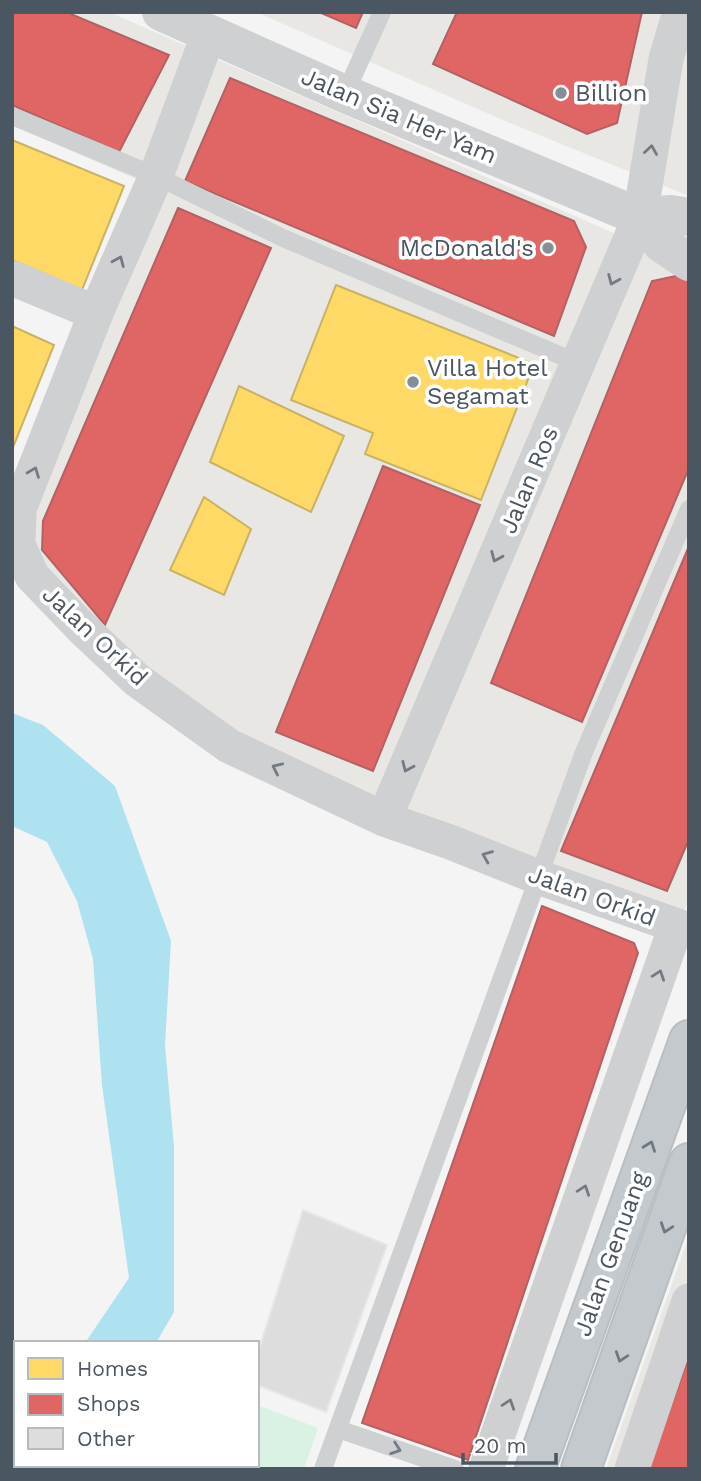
<svg xmlns="http://www.w3.org/2000/svg" width="701" height="1481" font-family="'Work Sans',sans-serif">
<style>
.commercial{fill:#e8e7e3}
.green{fill:#d9f2e3}
.water{fill:#aee2f0}
.homes{fill:#ffd966;stroke:#c9b264;stroke-width:2}
.shops{fill:#e06666;stroke:#b36164;stroke-width:2}
.building{fill:#ddddde;stroke:#e5e6e7;stroke-width:2}
.lines{fill:none;stroke-linecap:round;stroke-linejoin:round}
.trunk-casing{stroke:#b9bec3;stroke-width:42}
.service{stroke:#ced0d2;stroke-width:18}
.minor{stroke:#ced0d2;stroke-width:35}
.tertiary{stroke:#ced0d2;stroke-width:38}
.trunk{stroke:#c4c9cd;stroke-width:38}
.oneway{stroke:#727b83}
.oneway2{stroke:#6f7881}
.poi-dot{fill:#868d94;stroke:#fff;stroke-width:2.5}
.labels{text-anchor:middle;stroke-width:7;stroke-linejoin:round;paint-order:stroke}
.poi-label{font-size:24px;fill:#4a5661;stroke:#fff;text-anchor:start}
.street-label{font-size:24px;fill:#4a5661;stroke:#fff}
</style>
<rect width="100%" height="100%" fill="#f4f4f4"/>
<g class="commercial">
<path d="M12 12H109L616 234 689 268V900L682 914 525 862 236 736 140 668 43 573 28 542 31 508 161 190 12 125Z"/>
<path d="M256 12H689V196L505 121Z"/>
<path d="M689 1236V1469H606Z"/>
</g>
<path class="green" d="M257 1405 318 1428 304 1469H56L62 1465H257Z"/>
<path class="water" d="M12 713 43 725 115 786 171 941 165 1045 174 1147V1312L156 1343H85L129 1278 102 1085 93 959 77 901 47 842 12 826Z"/>
<g class="homes">
<path d="M12 140 124 186 82 290 12 260Z"/>
<path d="M336 285 534 364 481 500 365 454 373 433 291 400Z"/>
<path d="M12 326 54 345 12 450Z"/>
<path d="M239 386 344 436 311 512 210 462Z"/>
<path d="M204 497 251 529 224 595 170 570Z"/>
</g>
<g class="shops">
<path d="M12 12H66L169 55 119 152 12 105Z"/>
<path d="M319 12H363L356 28Z"/>
<path d="M457 12H642L617 123 587 134 433 64Z"/>
<path d="M230 78 574 221 586 247 554 336 185 181Z"/>
<path d="M178 208 271 248 105 625 42 550 43 521Z"/>
<path d="M685 274 689 276V468L582 722 491 683 652 281Z"/>
<path d="M383 466 480 505 373 771 276 732Z"/>
<path d="M689 546V839L667 891 561 851Z"/>
<path d="M542 906 634 943 638 953 468 1460 362 1423Z"/>
<path d="M689 1357V1469H648Z"/>
</g>
<path class="building" d="M303 1210 387 1245 326 1412 257 1385V1356Z"/>
<g class="lines">
<g class="trunk-casing">
<g id="trunk">
<path d="M535 1469 689 1040"/>
<path d="M581 1469 689 1163"/>
</g>
</g>
<g class="service">
<path d="M345 94 382 12"/>
<path d="M12 116 156 176 283 238 578 363"/>
<path d="M338 1429 455 1469"/>
<path d="M323 1469 584 752 689 509"/>
</g>
<g class="minor">
<path d="M209 33 156 176 96 313 19 509 18 545 32 576 81 627 137 680 229 746 384 819 450 842 538 877 689 930"/>
<path d="M12 278 96 313"/>
<path d="M384 819 640 217 666 59 680 12"/>
<path d="M486 1469 676 926"/>
<path d="M632 1469 689 1301"/>
</g>
<g class="tertiary">
<path d="M161 12 345 94 640 217 662 244 689 262"/>
<path d="M640 217 671 214 689 217"/>
</g>
<use href="#trunk" class="trunk"/>
</g>
<defs><path id="oneway-chevron" d="M-2-3.5L2.5 0L-2 3.5" fill="none" stroke-width="1.6" stroke-linecap="round" stroke-linejoin="round" transform="scale(1.75)"/></defs>
<g class="oneway">
<use href="#oneway-chevron" transform="translate(651 150) rotate(-81)"/>
<use href="#oneway-chevron" transform="translate(119 261) rotate(-67)"/>
<use href="#oneway-chevron" transform="translate(613 280) rotate(113)"/>
<use href="#oneway-chevron" transform="translate(34 472) rotate(-69)"/>
<use href="#oneway-chevron" transform="translate(496 557) rotate(113)"/>
<use href="#oneway-chevron" transform="translate(407 767) rotate(114)"/>
<use href="#oneway-chevron" transform="translate(277 768) rotate(-155)"/>
<use href="#oneway-chevron" transform="translate(487 856) rotate(-158)"/>
<use href="#oneway-chevron" transform="translate(659 975) rotate(-71)"/>
<use href="#oneway-chevron" transform="translate(584 1190) rotate(-71)"/>
<use href="#oneway-chevron" transform="translate(509 1404) rotate(-71)"/>
<use href="#oneway-chevron" transform="translate(396 1449) rotate(19)"/>
</g>
<g class="oneway2">
<use href="#oneway-chevron" transform="translate(650 1146) rotate(-70)"/>
<use href="#oneway-chevron" transform="translate(666 1228) rotate(109)"/>
<use href="#oneway-chevron" transform="translate(621 1357) rotate(109)"/>
</g>
<g class="poi-dot">
<circle cx="561" cy="93" r="7"/>
<circle cx="548" cy="248" r="7"/>
<circle cx="413" cy="382" r="7"/>
</g>
<g class="labels">
<g class="poi-label">
<text x="575" y="101">Billion</text>
<text x="534" y="256" text-anchor="end">McDonald's</text>
<text x="427" y="376">Villa Hotel<tspan x="427" dy="28">Segamat</tspan></text>
</g>
<g class="street-label">
<text transform="translate(399 116) rotate(23)" y="8">Jalan Sia Her Yam</text>
<text transform="translate(529 480) rotate(-67)" y="8">Jalan Ros</text>
<text transform="translate(95 636) rotate(43)" y="8">Jalan Orkid</text>
<text transform="translate(592 896) rotate(20)" y="8">Jalan Orkid</text>
<text transform="translate(611 1254) rotate(-70)" y="8">Jalan Genuang</text>
</g>
</g>
<rect width="701" height="1481" fill="none" stroke="#4a5661" stroke-width="28"/>
<rect x="14" y="1341" width="245" height="126" fill="#ffffff" stroke="#b7bbc0" stroke-width="2"/>
<rect x="28" y="1358" width="35" height="21" fill="#ffd966" stroke="#b7bbc0" stroke-width="2"/>
<text x="77" y="1376" font-size="21" fill="#4a5661">Homes</text>
<rect x="28" y="1394" width="35" height="21" fill="#e06666" stroke="#b7bbc0" stroke-width="2"/>
<text x="77" y="1411" font-size="21" fill="#4a5661">Shops</text>
<rect x="28" y="1428" width="35" height="21" fill="#ddddde" stroke="#b7bbc0" stroke-width="2"/>
<text x="77" y="1446" font-size="21" fill="#4a5661">Other</text>
<path d="M463 1453v10h93v-10" fill="none" stroke="#4a5661" stroke-width="3.5"/>
<text x="474" y="1453" font-size="21" fill="#4a5661" stroke="#ffffff" stroke-width="5" paint-order="stroke">20 m</text>
</svg>
